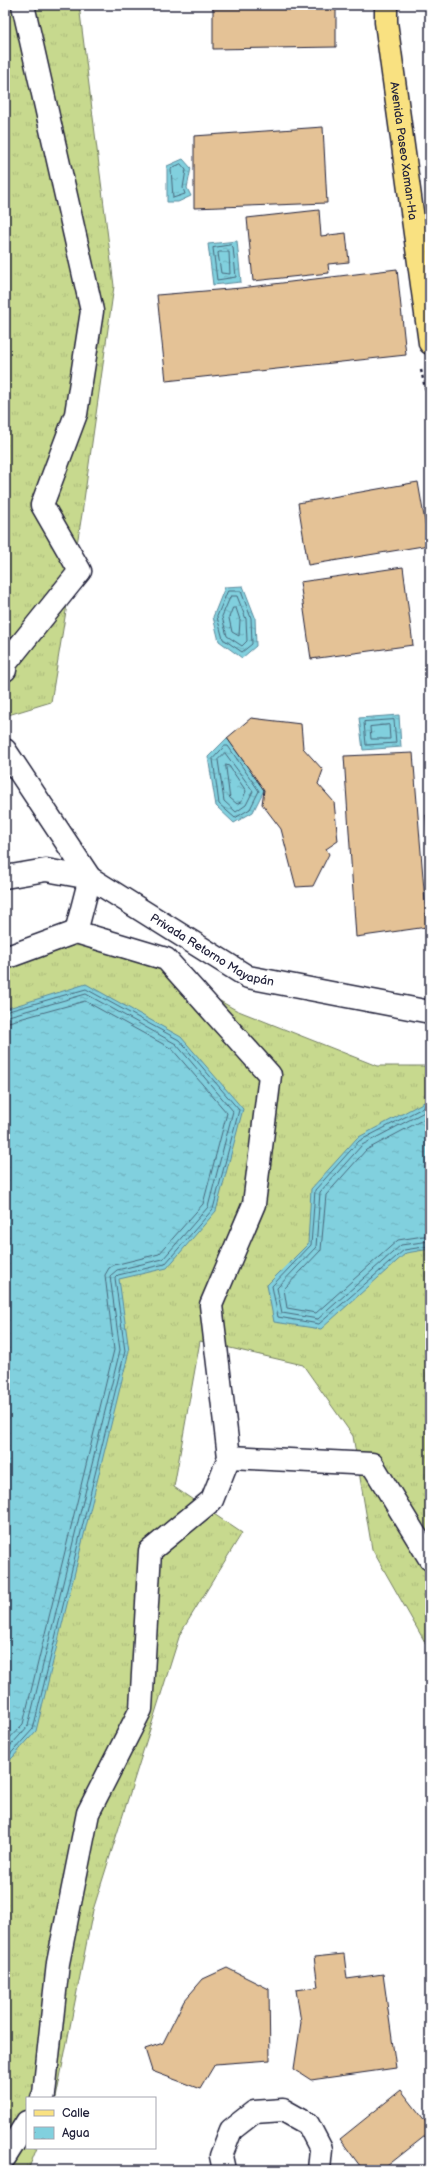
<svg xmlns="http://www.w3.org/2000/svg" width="435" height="2175" font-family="'Balsamiq Sans',sans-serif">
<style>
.grass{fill:url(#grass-tufts);stroke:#747e64}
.water{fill:url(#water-ripples);stroke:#5b8a9d}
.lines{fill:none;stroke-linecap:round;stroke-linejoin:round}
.shore{stroke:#48687c;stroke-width:1}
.building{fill:#e4c296;stroke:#22223b}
.minor-casing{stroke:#22223b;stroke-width:25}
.major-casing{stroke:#22223b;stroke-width:25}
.path{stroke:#22223b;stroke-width:2.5;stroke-dasharray:3 3;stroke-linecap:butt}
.minor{stroke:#fff;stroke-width:22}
.major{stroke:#f9e181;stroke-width:22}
.labels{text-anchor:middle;stroke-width:4;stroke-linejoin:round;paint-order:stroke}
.street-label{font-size:12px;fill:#22223b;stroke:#fff}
</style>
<defs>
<pattern id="grass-tufts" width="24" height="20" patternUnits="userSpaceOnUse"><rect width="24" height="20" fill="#c7d98e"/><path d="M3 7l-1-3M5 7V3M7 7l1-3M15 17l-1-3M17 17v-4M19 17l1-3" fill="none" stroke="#abba7b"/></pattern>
<pattern id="water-ripples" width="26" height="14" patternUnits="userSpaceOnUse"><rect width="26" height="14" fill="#81d0de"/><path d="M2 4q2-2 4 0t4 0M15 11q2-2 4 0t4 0" fill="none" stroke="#6fb2bf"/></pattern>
</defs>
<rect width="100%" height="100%" fill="#fff"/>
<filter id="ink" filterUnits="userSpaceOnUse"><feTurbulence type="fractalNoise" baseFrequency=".025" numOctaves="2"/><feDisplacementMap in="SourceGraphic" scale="8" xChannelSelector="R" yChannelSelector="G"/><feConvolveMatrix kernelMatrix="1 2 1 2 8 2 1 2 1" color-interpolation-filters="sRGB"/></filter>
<g filter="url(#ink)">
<g class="grass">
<path d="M5 5H79L114 286 82 514 51 702 5 716Z"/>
<path d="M109 938 236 1010 377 1066H430V1651L372 1549 353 1436 303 1365 200 1341 174 1487 242 1533 180 1634 93 1910 56 2098H27V2148H37L28 2170H5V948Z"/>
</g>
<g class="water">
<path d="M183 159 191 168 187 188 191 196 178 202H167V166Z"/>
<path d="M237 241 241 282 213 285 208 244Z"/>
<path d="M243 586 255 617 256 646 242 658 219 641 213 617 225 587Z"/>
<path d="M399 715 401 747 363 750 359 718Z"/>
<path d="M227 738 264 790 253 812 234 823 216 806 208 757Z"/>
<path d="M86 984 181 1037 243 1109 216 1211 167 1268 119 1279 129 1351 36 1731 5 1766V1009Z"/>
<path d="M430 1099V1249L406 1253 321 1329 274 1322 267 1285 308 1244 311 1189 357 1138Z"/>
</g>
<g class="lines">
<g class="shore">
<path d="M181 164 186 170 183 188 185 194 173 198 171 169Z"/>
<path d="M231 245 233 247 236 277 217 280 213 248Z"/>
<path d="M220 252H229L230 274 221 273 218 253Z"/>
<path d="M228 591H241L251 618 252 644 242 652 223 639 217 617Z"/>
<path d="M231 596H237L246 619 247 641 242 646 227 636 222 617Z"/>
<path d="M233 608H236L240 620 239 636 232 632 229 618Z"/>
<path d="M394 720 396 743 366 745 364 722Z"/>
<path d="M389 725 390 739H371L370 727Z"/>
<path d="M225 746H228L259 791 250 809 235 818 219 804 213 759Z"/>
<path d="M225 753 253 791 246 805 236 812 224 801 218 760Z"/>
<path d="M226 765 229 766 246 791 242 801 237 804 230 798Z"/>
<path d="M5 1012 86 989 179 1040 239 1110 213 1209 165 1264 118 1275 115 1278 125 1351 33 1729 5 1760"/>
<path d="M5 1017 86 994 176 1044 233 1111 208 1207 163 1259 117 1270 110 1276 120 1350 28 1726 5 1752"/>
<path d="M5 1023 85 1001 172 1049 227 1113 203 1204 159 1254 114 1265 109 1268 105 1275 114 1350 23 1724 5 1743"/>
<path d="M430 1104 359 1141 315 1190 311 1245 272 1286 278 1317 319 1324 404 1250 430 1246"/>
<path d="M430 1109 362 1145 320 1192 316 1247 277 1288 282 1313 318 1319 401 1245 430 1241"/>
<path d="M430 1116 366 1150 326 1195 321 1250 284 1289 287 1308 316 1313 398 1240 430 1235"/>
</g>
</g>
<g class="building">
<path d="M213 5H336V47L213 49Z"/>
<path d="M323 127 327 203 194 208V136Z"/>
<path d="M319 210 321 236 346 233 349 262 328 264 329 273 253 281 247 218Z"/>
<path d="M397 269 406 355 166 381 157 295 241 288Z"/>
<path d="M418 482 429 545 308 565 298 503Z"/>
<path d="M403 567 413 645 311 659 300 582Z"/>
<path d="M251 718 301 724 303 748 323 770 318 784 334 802 338 841 326 849 329 854 313 886 296 887 281 829 262 804 264 790 227 738Z"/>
<path d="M413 753 427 927 356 937 344 756Z"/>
<path d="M430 814V863L426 815Z"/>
<path d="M344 1954 347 1979 383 1974 396 2068 311 2080 294 2069 301 2022 296 1990 318 1987 314 1957Z"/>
<path d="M227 1968 269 1989 270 2060 215 2064 200 2089 152 2071 145 2049 163 2043 184 2001 203 1979Z"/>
<path d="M401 2090 430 2127V2132L382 2170H363L340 2139Z"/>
</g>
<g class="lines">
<g class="minor-casing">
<g id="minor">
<path d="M5 670 6 663 80 571 42 505 76 414 92 311 23 5"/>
<path d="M5 750 90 878 76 932 166 959 270 1075 254 1204 211 1305 229 1457 212 1500 150 1551 141 1709 88 1813 58 1963 44 2094 42 2098"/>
<path id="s1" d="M5 877 46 870 90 878 248 977 430 1012"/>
<path d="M5 958 76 932"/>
<path d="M229 1457 372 1464 430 1559"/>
<path d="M5 2157 27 2122"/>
<path d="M224 2170 221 2156 231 2130 254 2112 283 2110 308 2124 321 2149 319 2170"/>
</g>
</g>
<g class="major-casing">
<g id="major">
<path id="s2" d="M386 5V22L430 343"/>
</g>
</g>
<path class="path" d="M421 370 430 411"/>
<use href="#minor" class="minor"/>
<use href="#major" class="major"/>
</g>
</g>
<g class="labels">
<g class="street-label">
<text dy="4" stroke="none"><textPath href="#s2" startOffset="147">Avenida Paseo Xaman-Ha</textPath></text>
<text dy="4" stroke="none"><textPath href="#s1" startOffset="229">Privada Retorno Mayapán</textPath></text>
</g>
</g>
<rect width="435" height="2175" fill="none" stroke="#fff" stroke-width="20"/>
<rect x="10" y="10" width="415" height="2155" fill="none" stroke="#22223b" stroke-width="1.5" filter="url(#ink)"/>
<rect x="26" y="2097" width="130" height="52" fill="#ffffff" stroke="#a7a7b1"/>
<rect x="34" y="2110" width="20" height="6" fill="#f9e181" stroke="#a7a7b1"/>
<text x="62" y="2117" font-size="12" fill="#22223b">Calle</text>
<rect x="34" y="2127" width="20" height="12" fill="url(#water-ripples)" stroke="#a7a7b1"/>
<text x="62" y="2137" font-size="12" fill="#22223b">Agua</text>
</svg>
